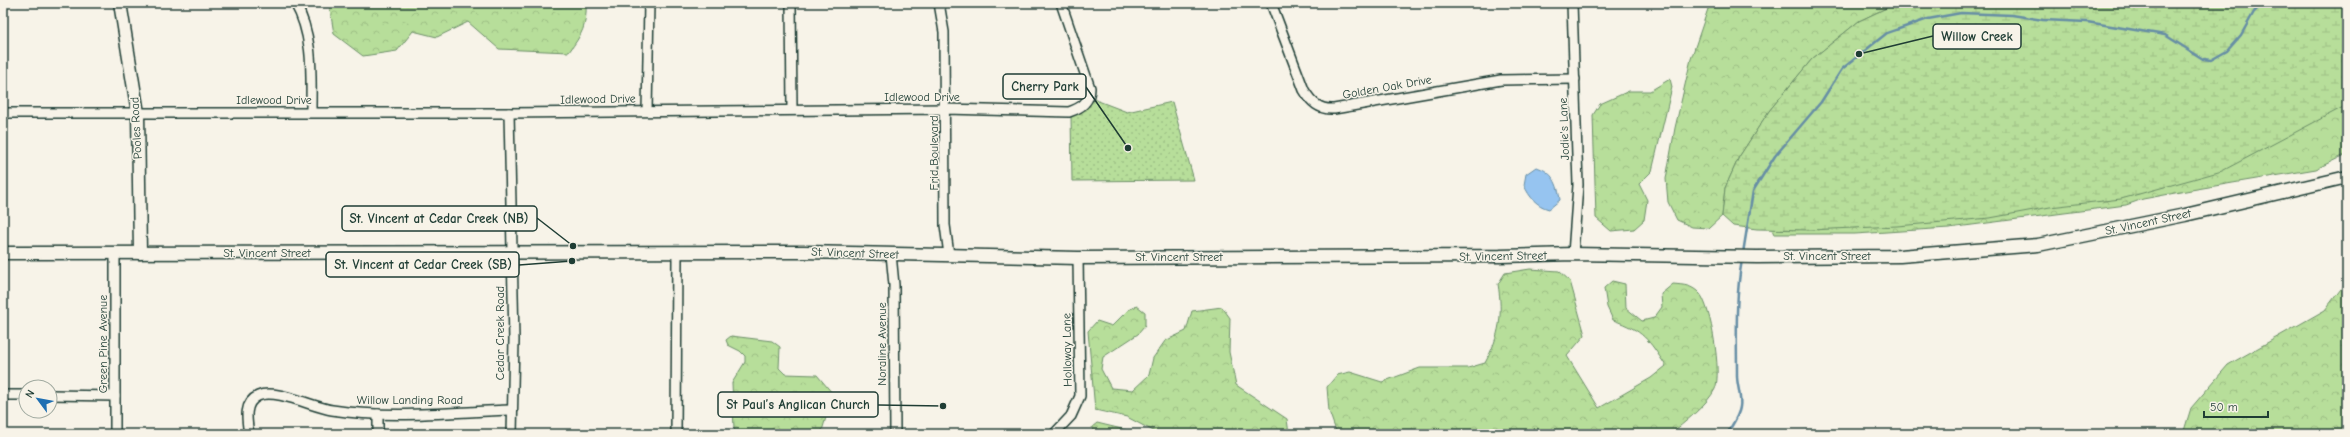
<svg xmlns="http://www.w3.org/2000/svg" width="2350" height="437" font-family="'Comic Neue',sans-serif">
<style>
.forest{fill:url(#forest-crowns);stroke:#6b8e67}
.wetland{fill:url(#wetland-marsh);stroke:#6b8e67}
.park{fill:url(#park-dots);stroke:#6b8e67}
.water{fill:#96c4f0;stroke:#668ea5}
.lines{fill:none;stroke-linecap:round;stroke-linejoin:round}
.stream{stroke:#668ea5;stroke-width:2.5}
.street-casing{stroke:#1f3d34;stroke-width:12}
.secondary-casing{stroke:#1f3d34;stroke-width:15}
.street{stroke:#f7f3e8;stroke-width:9}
.secondary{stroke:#f7f3e8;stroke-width:12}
.labels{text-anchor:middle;stroke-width:3;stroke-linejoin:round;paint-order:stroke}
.street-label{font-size:12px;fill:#1f3d34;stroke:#f7f3e8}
.leader{fill:none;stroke:#1f3d34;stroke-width:1.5}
.callout-dot{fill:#1f3d34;stroke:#f7f3e8;stroke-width:1.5}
.callout{fill:#f7f3e8;stroke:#1f3d34;stroke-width:1.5}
.callout-label{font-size:13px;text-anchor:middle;font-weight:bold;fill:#1f3d34}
</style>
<defs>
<pattern id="forest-crowns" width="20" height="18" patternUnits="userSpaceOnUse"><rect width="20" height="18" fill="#b7de9a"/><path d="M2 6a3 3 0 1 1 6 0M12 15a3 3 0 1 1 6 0" fill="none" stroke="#9dbf85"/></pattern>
<pattern id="wetland-marsh" width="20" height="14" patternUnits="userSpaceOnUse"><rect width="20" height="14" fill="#b7de9a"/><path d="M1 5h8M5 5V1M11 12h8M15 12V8" fill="none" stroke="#9dbf85"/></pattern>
<pattern id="park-dots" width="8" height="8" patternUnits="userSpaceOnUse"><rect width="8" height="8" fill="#b7de9a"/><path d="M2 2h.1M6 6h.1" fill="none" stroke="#9dbf85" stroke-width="1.8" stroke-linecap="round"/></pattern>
</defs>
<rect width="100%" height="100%" fill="#f7f3e8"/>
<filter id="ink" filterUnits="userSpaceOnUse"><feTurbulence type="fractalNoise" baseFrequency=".025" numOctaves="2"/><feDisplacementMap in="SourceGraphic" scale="8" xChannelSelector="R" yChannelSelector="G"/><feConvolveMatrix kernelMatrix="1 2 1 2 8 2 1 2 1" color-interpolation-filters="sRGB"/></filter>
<g filter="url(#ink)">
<g class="forest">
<path d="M329 3H586C587 26 582 34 569 52L499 49 468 22 437 37 413 31 397 51 363 56 334 34Z"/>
<path d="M1710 3H1897L1859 21 1812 59 1769 111 1739 157 1725 188 1722 216 1709 228 1692 227 1677 220 1668 202 1666 179 1675 128 1691 59Z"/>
<path d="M2347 48V154L2316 169 2191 190 2143 199 2126 205 1949 228 1855 234H1774L1768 221Z"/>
<path d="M1670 79 1672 87 1652 171 1639 184 1647 200 1644 220 1634 229 1611 231 1596 218 1593 115 1600 104 1629 91H1650Z"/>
<path d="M1530 269 1559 271 1570 281 1585 335 1567 356 1599 408 1651 378 1666 366C1648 339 1644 331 1613 320L1607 307 1604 288 1612 281 1625 284 1626 308 1642 321 1654 318 1662 307 1661 294 1673 284C1684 285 1692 285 1700 294 1711 307 1722 373 1715 389 1708 404 1683 424 1670 434H1337L1329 411 1327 387 1337 375 1350 372 1382 382 1420 368H1468L1485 363C1500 335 1503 315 1498 284L1505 273Z"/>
<path d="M2347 281V434H2183L2191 408 2228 365 2325 310Z"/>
<path d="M1137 306 1145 312V326L1138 334 1103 357 1101 369 1111 388 1133 390 1149 375 1153 358 1165 341 1186 331 1192 311 1222 307 1230 318 1229 352 1236 385 1287 419 1289 434H1159L1127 417 1095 410 1088 331 1097 321 1112 326 1128 310Z"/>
<path d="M731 336 772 341 780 347 779 368 785 374 817 375 833 394 821 434H738L734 429 732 383 745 362V356L740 351 728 345 726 340Z"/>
<path d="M1097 423 1126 430 1130 434H1094L1092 427Z"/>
</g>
<path class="wetland" d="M1897 3H2347V105L2222 171 2121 199 2050 207 1990 218 1897 226 1810 230 1757 229 1733 226 1722 216 1725 188 1739 157 1769 111 1812 59 1859 21Z"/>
<path class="park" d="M1093 99 1127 112 1172 102 1194 180 1072 181 1071 115 1084 110Z"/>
<path class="water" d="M1536 167C1553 171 1558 185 1560 200L1549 209C1537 206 1529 197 1524 185L1526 174Z"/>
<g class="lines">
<g class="stream">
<path d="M2346 3H2347"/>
<path d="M1743 253 1753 191 1775 156 1821 102 1842 69 1887 33 1928 19 1961 13 2012 15 2043 20 2087 22 2165 35 2203 59 2211 60 2227 51 2241 35 2254 12 2263 3"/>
<path d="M1727 434C1732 425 1739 416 1740 407 1742 398 1737 386 1737 376 1737 338 1735 298 1742 260"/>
</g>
<g class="street-casing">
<g id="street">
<path d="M295 3C314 36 311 75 311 112"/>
<path d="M791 3 792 109"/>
<path d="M939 3 944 32 945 225 949 255"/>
<path d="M1271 3 1304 90C1311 102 1319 110 1334 109L1501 80 1575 79"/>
<path d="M1572 3 1578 185 1573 254"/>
<path d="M647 111 649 3"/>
<path d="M3 113H509L946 109 1069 112C1081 108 1090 102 1090 88L1061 3"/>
<path d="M509 113 514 340 512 434"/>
<path d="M115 254V434"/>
<path d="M891 254 894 285 895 434"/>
<path d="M3 395H26"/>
<path d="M50 395 115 396"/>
<path d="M378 414V434"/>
<path d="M249 434C247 421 243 403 258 396 275 388 313 407 332 410 391 419 452 412 511 410"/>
<path d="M676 434 677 253"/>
<path d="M1054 434 1071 416 1080 396 1078 258"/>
</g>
</g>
<g class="secondary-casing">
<g id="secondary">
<path d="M120 3 138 113 140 253"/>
<path d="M3 253 804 252 1078 258 1500 256 1573 254 1757 257 1900 256 2038 245 2185 215 2347 177"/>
</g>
</g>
<use href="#street" class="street"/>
<use href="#secondary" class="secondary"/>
</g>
</g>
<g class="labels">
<g class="street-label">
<text transform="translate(1387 87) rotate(-10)" y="4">Golden Oak Drive</text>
<text x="922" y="101">Idlewood Drive</text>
<text transform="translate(598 99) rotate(-1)" y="4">Idlewood Drive</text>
<text x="274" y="104">Idlewood Drive</text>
<text transform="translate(136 128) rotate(-93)" y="4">Pooles Road</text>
<text transform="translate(1564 129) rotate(-92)" y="4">Jodie's Lane</text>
<text transform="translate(934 153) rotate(-90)" y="4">Frid Boulevard</text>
<text transform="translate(2148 222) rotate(-12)" y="4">St. Vincent Street</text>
<text x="267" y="257">St. Vincent Street</text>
<text transform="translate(855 253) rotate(2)" y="4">St. Vincent Street</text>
<text transform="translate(1503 256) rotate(-1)" y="4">St. Vincent Street</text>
<text x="1827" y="260">St. Vincent Street</text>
<text x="1179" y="261">St. Vincent Street</text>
<text transform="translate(500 333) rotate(-90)" y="4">Cedar Creek Road</text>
<text transform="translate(103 344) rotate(-90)" y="4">Green Pine Avenue</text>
<text transform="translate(882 344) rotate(-90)" y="4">Noraline Avenue</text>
<text transform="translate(1067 350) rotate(-91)" y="4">Holloway Lane</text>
<text x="410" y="404">Willow Landing Road</text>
</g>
</g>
<path class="leader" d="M1859 54L1933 36M1128 148L1086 87M573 246L537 218M572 261L519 265M943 406L878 405"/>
<g class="callout-dot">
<circle cx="1859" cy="54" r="4"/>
<circle cx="1128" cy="148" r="4"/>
<circle cx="573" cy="246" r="4"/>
<circle cx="572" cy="261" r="4"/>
<circle cx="943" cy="406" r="4"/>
</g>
<g class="callout">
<rect x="1933" y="24" width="88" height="25" rx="4"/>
<rect x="1003" y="74" width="83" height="25" rx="4"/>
<rect x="342" y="206" width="195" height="25" rx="4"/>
<rect x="326" y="252" width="193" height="25" rx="4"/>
<rect x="718" y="392" width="160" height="25" rx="4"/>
</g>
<g class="callout-label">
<text x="1977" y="41">Willow Creek</text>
<text x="1045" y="91">Cherry Park</text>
<text x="439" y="223">St. Vincent at Cedar Creek (NB)</text>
<text x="423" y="269">St. Vincent at Cedar Creek (SB)</text>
<text x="798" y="409">St Paul’s Anglican Church</text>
</g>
<rect width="2350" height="437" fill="none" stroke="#f7f3e8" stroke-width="16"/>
<rect x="8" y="8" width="2334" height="421" fill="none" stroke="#1f3d34" stroke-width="1.5" filter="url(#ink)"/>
<g transform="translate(38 399) rotate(302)"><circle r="19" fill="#f7f3e8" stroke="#a1aaa0"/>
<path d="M0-3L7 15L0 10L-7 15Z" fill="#1f6fb2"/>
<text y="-6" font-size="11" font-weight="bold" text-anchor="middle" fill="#1f3d34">N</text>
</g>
<path d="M2204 411v6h64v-6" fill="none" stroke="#1f3d34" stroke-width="2"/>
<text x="2210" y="411" font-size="12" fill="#1f3d34" stroke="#f7f3e8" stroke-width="3" paint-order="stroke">50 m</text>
</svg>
